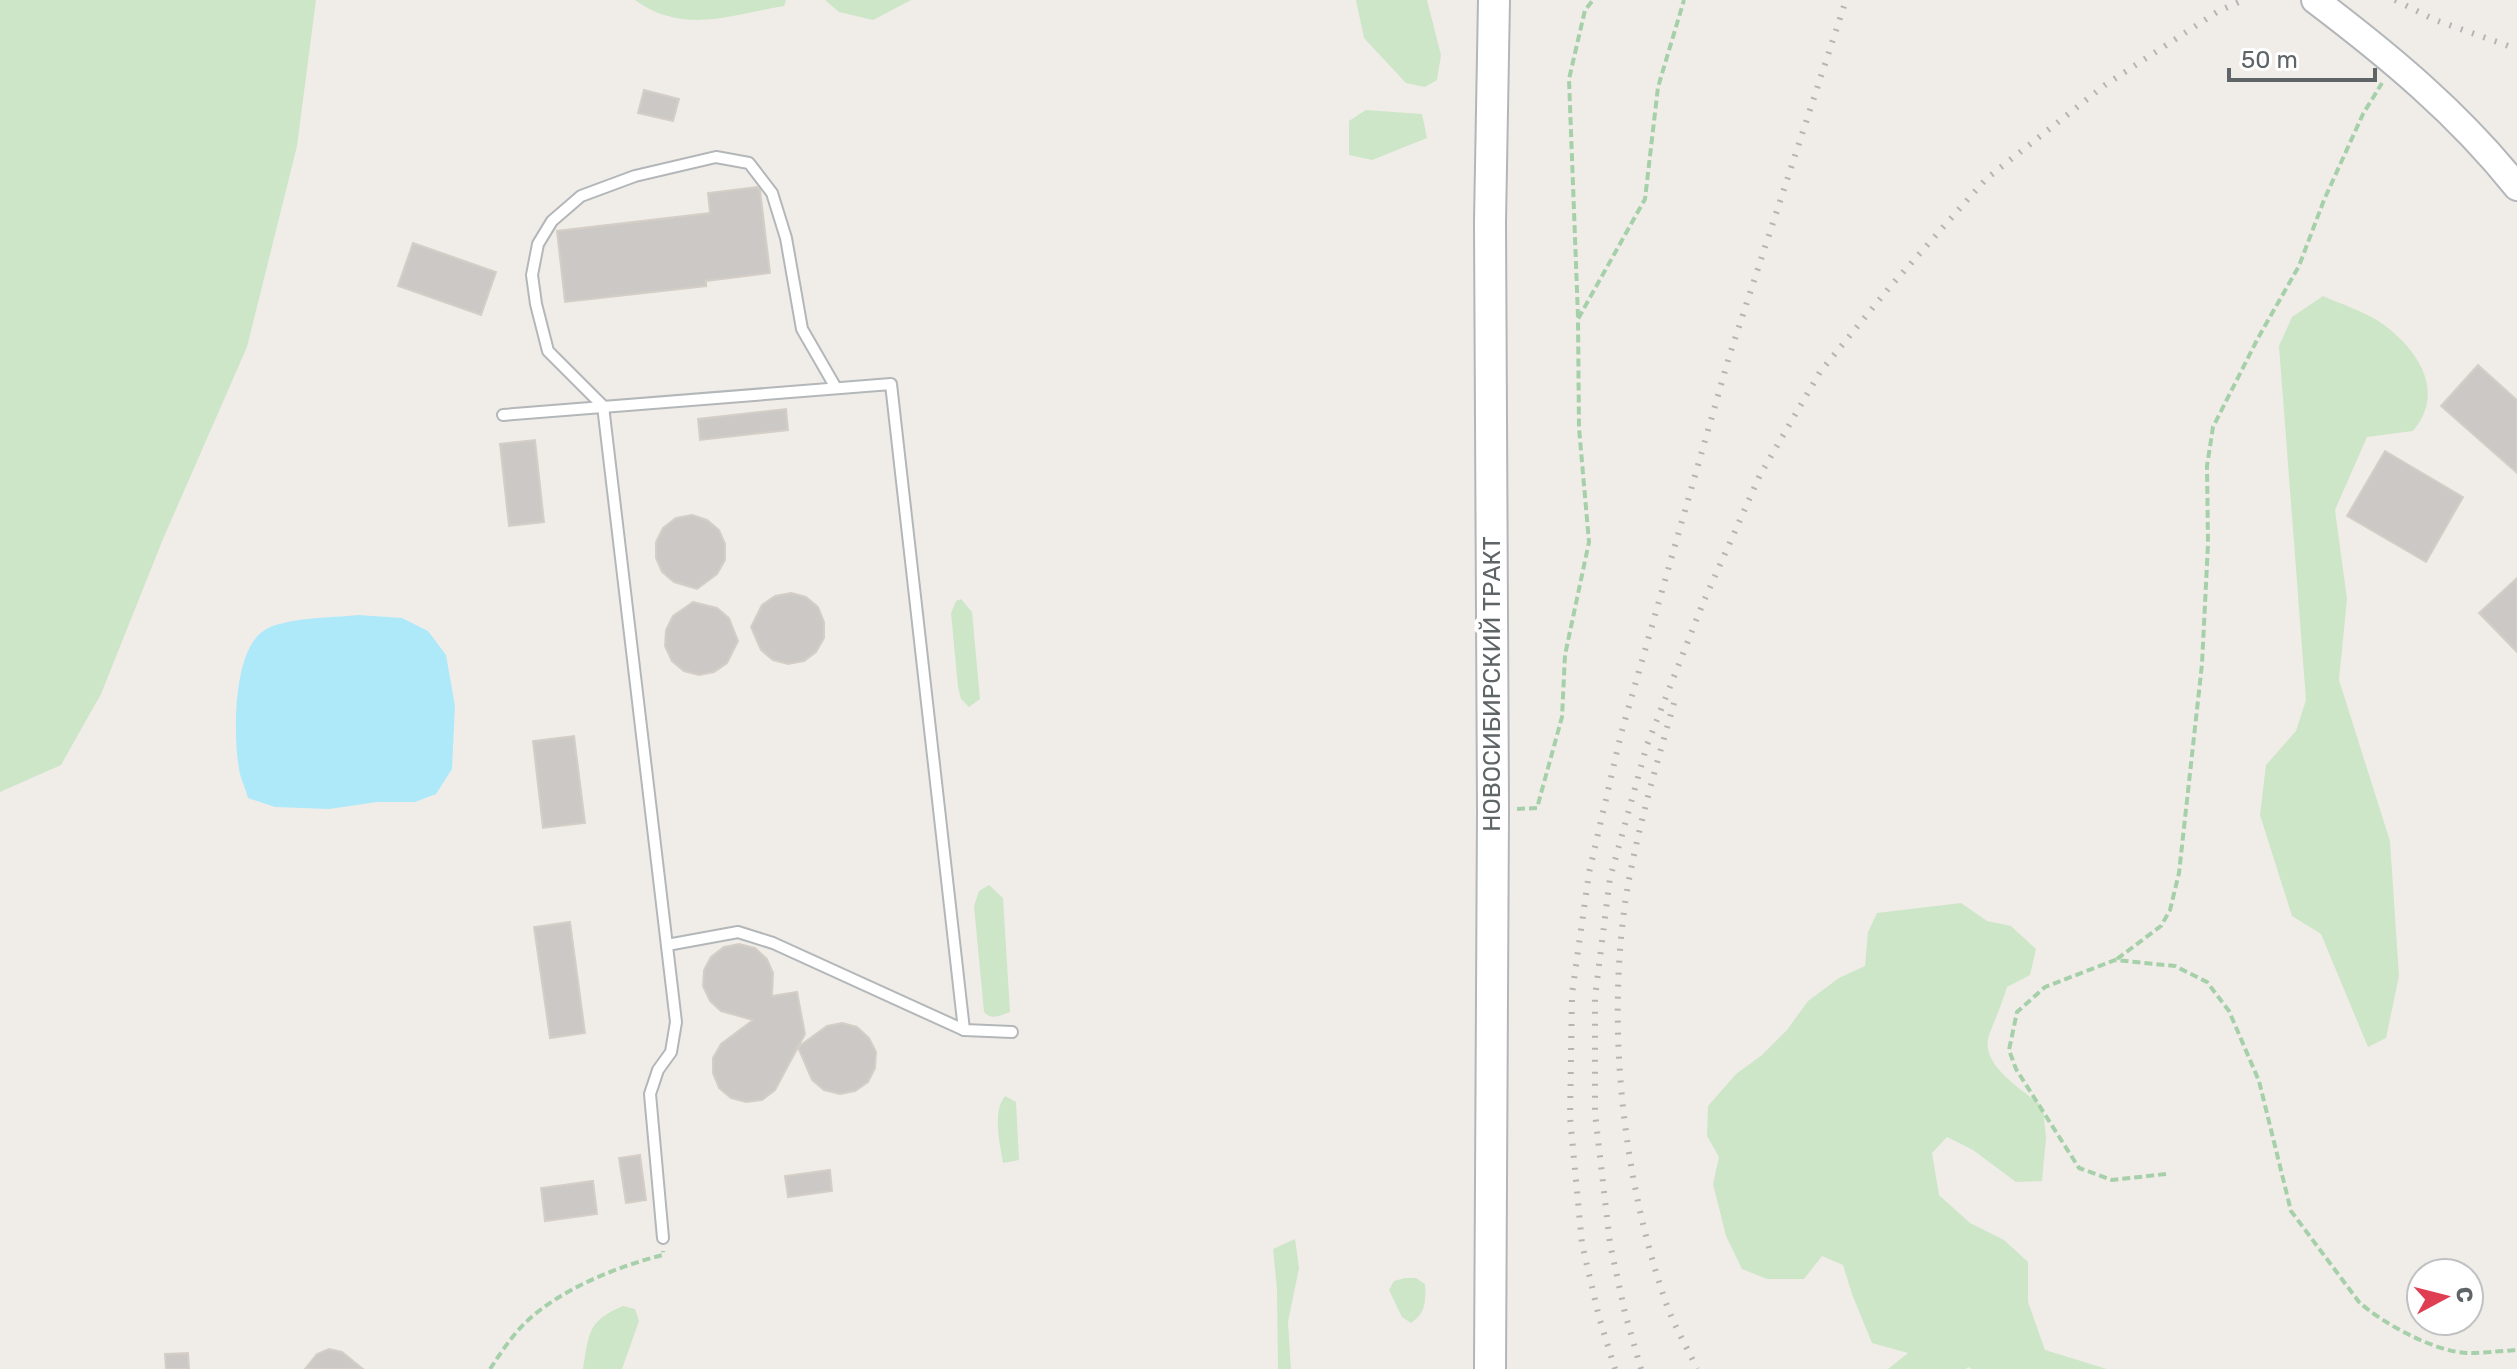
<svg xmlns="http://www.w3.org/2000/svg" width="2517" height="1369" font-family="Rubik,sans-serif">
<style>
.green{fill:#cde6c7}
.water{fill:#aee9fa}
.building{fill:#ccc8c5;stroke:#d5cec7;stroke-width:2}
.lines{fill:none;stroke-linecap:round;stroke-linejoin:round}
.service-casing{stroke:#b3b7b9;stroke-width:14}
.tertiary-casing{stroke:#b3b7b9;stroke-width:30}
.secondary-casing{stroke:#b2b6b9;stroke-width:34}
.path{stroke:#a6d0a9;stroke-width:4;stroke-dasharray:8 4;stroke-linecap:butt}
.service{stroke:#fff;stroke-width:10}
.tertiary{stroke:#fff;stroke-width:26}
.secondary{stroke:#fff;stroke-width:30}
.rail{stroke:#b4b5b5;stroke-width:6;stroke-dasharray:2 10;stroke-linecap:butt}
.labels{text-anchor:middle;stroke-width:8;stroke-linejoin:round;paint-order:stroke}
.street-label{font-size:24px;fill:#5f6567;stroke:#fff}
</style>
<rect width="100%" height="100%" fill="#f0ede8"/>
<g class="green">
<path d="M0 0H316L297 146 247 347 163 539 101 694 61 765 0 792Z"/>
<path d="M635 0H786L784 6C731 15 683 35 635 0Z"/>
<path d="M825 0H911L873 20 839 12Z"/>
<path d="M1356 0H1427L1441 55 1437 80 1425 87 1406 83 1364 38Z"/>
<path d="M1366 110 1422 114 1427 138 1372 160 1349 155V121Z"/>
<path d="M2323 296C2341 304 2363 311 2380 322 2417 348 2447 391 2413 431L2367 437 2335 510 2347 599 2339 680 2390 841 2399 976 2386 1038 2368 1047 2321 934 2292 916 2260 815 2266 765 2296 731 2306 700 2279 346 2292 317Z"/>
<path d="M961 599 972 612 980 699 969 707 961 699 958 687 951 613 956 601Z"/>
<path d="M989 885 1003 898 1010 1012C1001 1015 992 1021 984 1012L974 906 979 891Z"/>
<path d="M1961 903 1987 921 2011 926 2036 949 2030 975 2007 987C2002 1004 1995 1019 1989 1035 1979 1065 2023 1090 2043 1107L2046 1138 2042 1181 2016 1182 1973 1150 1947 1137 1932 1153 1939 1195 1970 1223 2004 1240 2028 1262V1302L2045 1350 2107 1369H1972L1968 1367 1966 1369H1888L1908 1353 1872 1343 1852 1294 1843 1265 1822 1256 1804 1279H1767L1742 1269 1726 1236 1713 1184 1719 1157 1707 1136 1708 1106 1736 1074 1762 1055 1787 1030 1808 1001 1839 978 1865 966 1868 932 1877 913Z"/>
<path d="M1005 1096 1016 1102 1019 1160 1003 1163C1000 1144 992 1112 1005 1096Z"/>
<path d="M1295 1239 1299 1268 1288 1322 1291 1369H1278L1277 1289 1273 1249Z"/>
<path d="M1405 1278H1416L1425 1284C1426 1300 1426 1313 1411 1323L1402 1317 1389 1290 1394 1281Z"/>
<path d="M623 1306 635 1309 639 1321 622 1369H583C589 1334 587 1321 623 1306Z"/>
</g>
<path class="water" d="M358 615 402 618 428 631 446 655 455 706 452 769 436 794 415 802H377L329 809 275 807 248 798C246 790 242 782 240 774 233 741 232 654 262 632 281 617 333 618 358 615Z"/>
<g class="building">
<path d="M644 90 679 99 673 121 638 113Z"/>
<path d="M757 187 760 190 770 273 706 281V286L565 302 557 231 710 213 708 193Z"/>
<path d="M413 243 496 272 481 315 398 286Z"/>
<path d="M2478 365 2517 400V473L2441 406Z"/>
<path d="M786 409 788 430 700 440 698 419Z"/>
<path d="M535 440 544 522 509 526 500 444Z"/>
<path d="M2385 451 2463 497 2426 562 2347 516Z"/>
<path d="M692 515 707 520 719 530 725 544V560L717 574 697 589 674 582 662 572 656 558V542L663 528 676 518Z"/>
<path d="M2517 578V652L2479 613Z"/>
<path d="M791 593 806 597 818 607 824 622V638L816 652 804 661 788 664 773 660 761 650 751 627 762 605 775 596Z"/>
<path d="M693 602 717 608 729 618 738 641 727 663 714 672 699 675 684 671 672 661 665 646 666 630 673 616Z"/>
<path d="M574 736 585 823 543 828 533 741Z"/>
<path d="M570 922 585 1033 550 1038 534 927Z"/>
<path d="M739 944 755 948 767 959 773 973 772 996 797 992 805 1034 775 1090 762 1100 746 1102 731 1098 719 1088 713 1073V1058L721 1044 753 1020 721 1011 710 1001 703 986 704 970 711 957 724 947Z"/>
<path d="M842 1023 857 1027 869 1038 876 1052 875 1068 868 1082 855 1091 840 1094 824 1090 812 1080 798 1047 827 1026Z"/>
<path d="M640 1155 646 1200 626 1203 619 1158Z"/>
<path d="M830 1170 832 1191 788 1197 785 1176Z"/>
<path d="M593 1181 597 1214 545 1221 541 1188Z"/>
<path d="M329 1349 342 1352 363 1369H305L317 1354Z"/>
<path d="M188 1353 189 1369H166L165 1354Z"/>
</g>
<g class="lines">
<g class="service-casing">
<g id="service">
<path d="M503 415 891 384 964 1030"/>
<path d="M667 945 738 932 773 943 964 1030 1012 1032"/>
<path d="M663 1238 650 1094 658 1070 671 1052 676 1022 603 406 548 351 536 304 532 275 538 244 552 221 581 196 635 176 716 157 749 163 772 193 786 238 802 329 836 388"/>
</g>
</g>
<g class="tertiary-casing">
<path id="tertiary" d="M2315 0C2389 56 2459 114 2517 187"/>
</g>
<g class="secondary-casing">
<path id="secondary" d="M1490 1369 1493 810 1490 222 1494 0"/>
</g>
<g class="path">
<path d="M1578 317 1569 79 1585 10 1593 0"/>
<path d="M1517 809 1537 808 1562 717 1565 655 1589 542 1579 428 1578 319 1645 199 1658 87 1684 0"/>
<path d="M2117 959 2161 926 2170 910 2179 873 2202 664 2208 544 2207 466 2213 427 2258 338 2299 266 2324 200 2363 114 2382 83"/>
<path d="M2166 1174 2112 1180 2079 1168 2016 1069 2009 1050 2017 1012 2045 987 2115 960 2175 966 2207 982 2229 1011 2259 1081 2291 1211 2359 1302C2382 1323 2435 1352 2467 1353 2483 1353 2500 1351 2517 1350"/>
<path d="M490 1369C500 1354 511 1337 524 1324 558 1290 618 1266 663 1255V1251"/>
</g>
<use href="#service" class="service"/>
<use href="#tertiary" class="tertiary"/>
<use href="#secondary" class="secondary"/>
<g class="rail">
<path d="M2395 0 2435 20 2517 49"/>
<path d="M1674 703C1657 763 1639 824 1628 885 1605 1018 1622 1176 1666 1303 1674 1326 1687 1347 1697 1369"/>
<path d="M1615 1369 1599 1317 1582 1244 1570 1117 1572 994 1589 873 1621 734 1729 357 1846 0"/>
<path d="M1641 1369 1625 1313 1610 1244 1595 1113V997L1610 878 1647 745 1703 603 1760 475 1820 372 1889 288 1986 179 2105 85 2217 12 2243 0"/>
</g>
</g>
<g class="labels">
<g class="street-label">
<text transform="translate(1492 684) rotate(-90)" y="8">НОВОСИБИРСКИЙ ТРАКТ</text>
</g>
</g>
<g transform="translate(2445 1297) rotate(83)"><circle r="38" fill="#ffffff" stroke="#bfc1c2" stroke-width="2"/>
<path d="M0-6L14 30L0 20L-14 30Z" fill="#e03e53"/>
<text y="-12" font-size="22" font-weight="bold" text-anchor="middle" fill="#5f6567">С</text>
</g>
<path d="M2229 68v12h146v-12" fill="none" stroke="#5f6567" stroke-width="4"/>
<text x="2241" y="68" font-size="24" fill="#5f6567" stroke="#ffffff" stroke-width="6" paint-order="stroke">50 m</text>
</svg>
